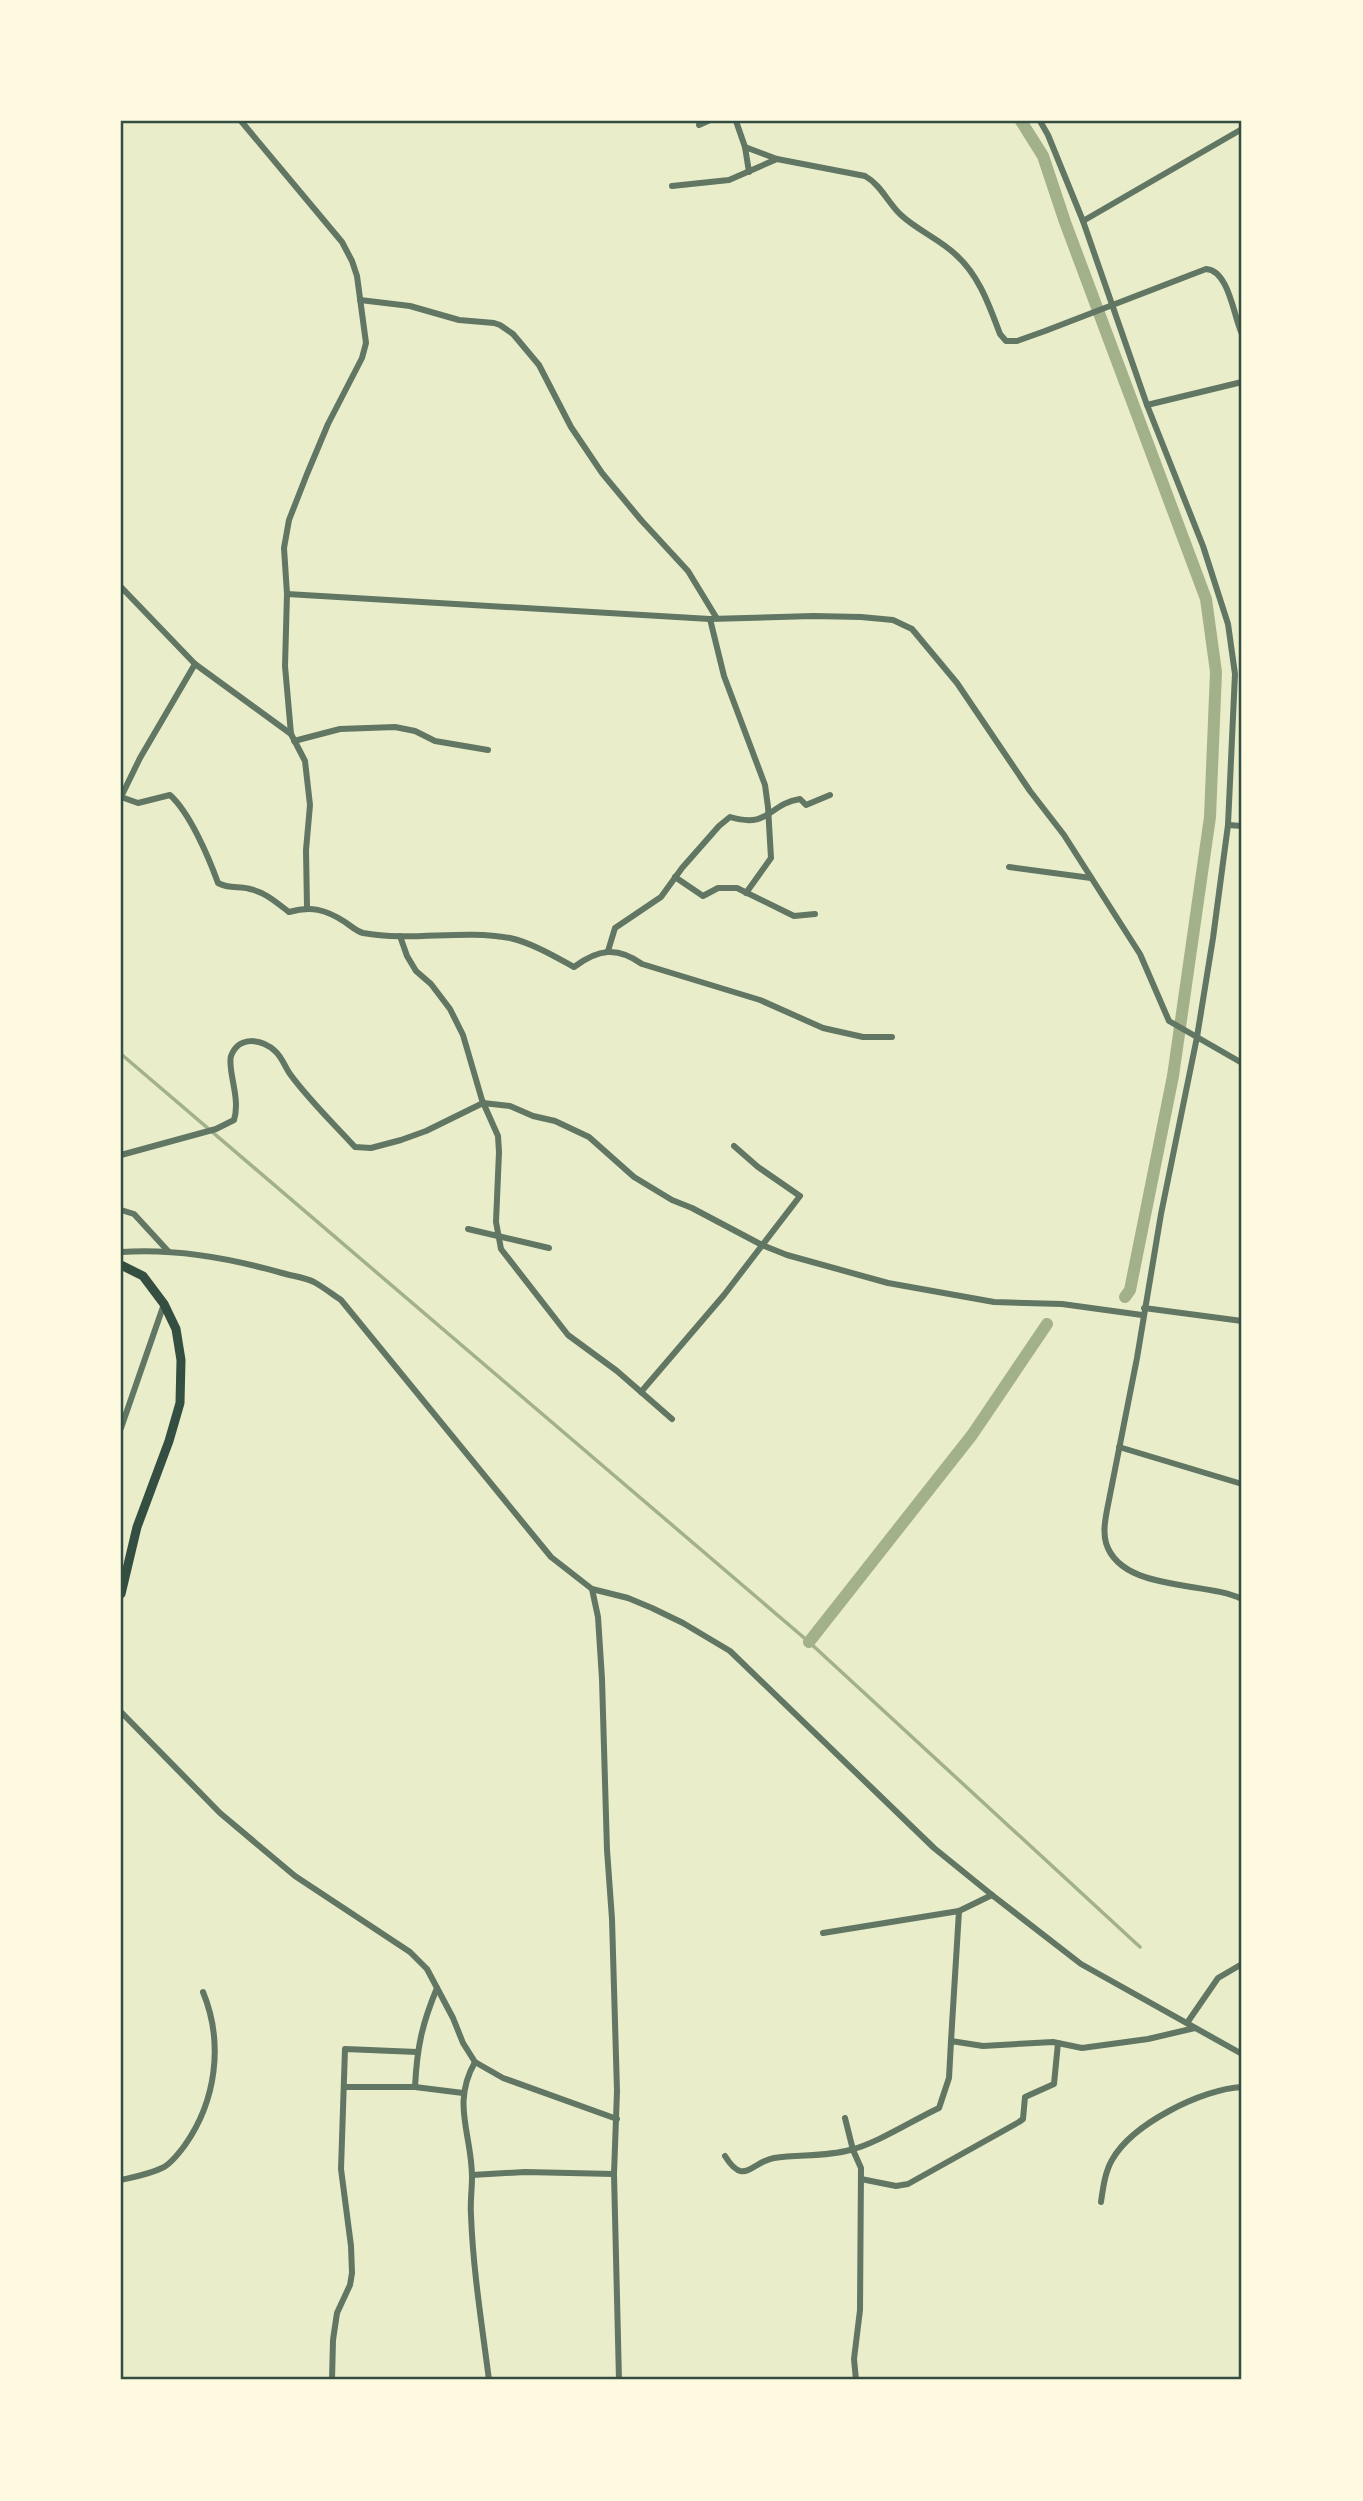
<svg xmlns="http://www.w3.org/2000/svg" width="1363" height="2501" font-family="Commissioner,sans-serif">
<style>
.lines{fill:none;stroke-linecap:round;stroke-linejoin:round}
.stream{stroke:#a3b18a;stroke-width:3.5}
.canal{stroke:#a3b18a;stroke-width:12}
.minor{stroke:#617663;stroke-width:6}
.secondary{stroke:#344e41;stroke-width:9}
.neatline{fill:none;stroke:#344e41;stroke-width:2.5}
</style>
<rect width="100%" height="100%" fill="#e9edc9"/>
<g class="lines">
<path class="stream" d="M121 1054 809 1642 1140 1947"/>
<g class="canal">
<path d="M1021 121 1043 156 1065 222 1206 599 1216 672 1210 817 1173 1076 1130 1290 1125 1297"/>
<path d="M809 1642 972 1435 1047 1324"/>
</g>
<g class="minor">
<path d="M241 121 342 242 352 261 357 276 366 343 362 358 328 424 307 474 289 520 284 548 287 594 285 666 291 734 305 761 310 805 306 850 307 907"/>
<path d="M736 121 745 147 749 172"/>
<path d="M1040 121 1048 135 1083 221 1147 405 1203 546 1228 624 1235 674 1228 825 1213 938 1197 1037 1161 1214 1137 1358 1107 1510C1105 1521 1103 1532 1106 1543 1121 1592 1206 1581 1242 1599"/>
<path d="M699 125 708 121"/>
<path d="M745 147 777 159 865 176C881 185 888 203 901 215 917 230 939 239 955 254 979 275 989 305 1000 334L1006 341H1017L1045 331 1206 269C1229 270 1234 318 1242 334"/>
<path d="M672 186 729 180 777 159"/>
<path d="M1083 221 1242 129"/>
<path d="M360 300 410 306 459 320 494 323 500 325 513 334 539 365 571 427 602 473 641 520 688 571 716 617"/>
<path d="M1147 405 1242 382"/>
<path d="M121 587 195 664 291 734"/>
<path d="M287 594 710 619 813 616 861 617 893 620 912 629 957 683 1030 791 1064 835 1140 954 1169 1021 1242 1063"/>
<path d="M710 619 724 676 765 785 768 807 771 858 746 893"/>
<path d="M294 741 340 729 395 727 415 731 435 741 488 750"/>
<path d="M121 797 138 803 170 795C190 813 209 858 218 883 229 889 239 886 250 889 265 892 277 903 289 912 311 906 325 909 345 922 351 926 356 931 363 933 412 942 461 929 510 938 532 943 554 956 574 967 598 949 617 946 642 964L760 1000 823 1028 863 1037H892"/>
<path d="M121 797 140 758 195 664"/>
<path d="M1228 825 1242 826"/>
<path d="M1009 867 1091 878"/>
<path d="M675 877 703 896 718 888H737L794 916 815 914"/>
<path d="M400 936 407 956 416 971 431 984 450 1009 463 1035 482 1100 498 1136 499 1152 496 1222 501 1249 568 1335 617 1371 672 1419"/>
<path d="M608 951 615 928 661 897 682 868 719 826 730 817C770 829 768 804 800 799L806 805 830 795"/>
<path d="M121 1155 216 1129 234 1120C241 1098 227 1070 231 1056 239 1035 262 1039 275 1051 282 1057 285 1067 290 1074 309 1100 333 1123 355 1147L371 1148 401 1140 426 1131 483 1103 510 1106 533 1116 555 1121 589 1137 634 1177 672 1200 692 1208 762 1245 787 1255 888 1283 994 1302 1062 1304 1142 1315"/>
<path d="M121 1210 134 1214 168 1251"/>
<path d="M468 1229 549 1248"/>
<path d="M121 1252C175 1248 230 1258 282 1273 292 1276 304 1277 314 1282 323 1287 332 1294 341 1300L551 1557 592 1589 628 1598 652 1608 683 1623 730 1651 934 1848 992 1895 1081 1964 1242 2054"/>
<path d="M1144 1308 1242 1321"/>
<path d="M641 1392 724 1295 800 1196 758 1167 734 1146"/>
<path d="M121 1428 164 1304"/>
<path d="M1119 1447 1242 1484"/>
<path d="M592 1589 598 1617 602 1679 607 1850 612 1919 617 2091 614 2174 619 2380"/>
<path d="M121 1712 220 1813 295 1876 410 1952 427 1969 453 2018 463 2043 475 2062 503 2078 617 2119"/>
<path d="M823 1933 959 1911 992 1895"/>
<path d="M1187 2023 1218 1978 1242 1964"/>
<path d="M951 2041 959 1911"/>
<path d="M475 2062C451 2104 472 2134 472 2177 472 2190 470 2202 471 2215 473 2270 482 2325 489 2380"/>
<path d="M345 2087H415L463 2093"/>
<path d="M415 2087C417 2047 422 2024 437 1988"/>
<path d="M845 2118 853 2150 861 2168 860 2310 854 2359 856 2380"/>
<path d="M725 2156C744 2187 751 2162 774 2158 799 2154 825 2157 850 2150 876 2144 913 2120 939 2108L949 2078 951 2041 983 2046 1053 2042 1082 2048 1148 2039 1195 2028"/>
<path d="M472 2175 525 2172 614 2174"/>
<path d="M861 2179 896 2186 908 2184 1019 2122 1023 2119 1025 2097 1054 2084 1058 2043"/>
<path d="M121 2180C134 2177 150 2174 162 2168 171 2164 179 2153 185 2145 216 2101 224 2043 203 1992"/>
<path d="M1101 2202C1103 2188 1105 2172 1112 2160 1132 2124 1202 2089 1242 2087"/>
<path d="M332 2380 333 2340 337 2313 350 2285 352 2273 351 2246 341 2169 345 2049 417 2052"/>
</g>
<path class="secondary" d="M121 1265 143 1276 164 1304 176 1329 181 1360 180 1403 169 1441 137 1527 121 1594"/>
</g>
<rect width="1363" height="2501" fill="none" stroke="#fefae0" stroke-width="245"/>
<rect x="122" y="122" width="1118" height="2256" class="neatline"/>
</svg>
